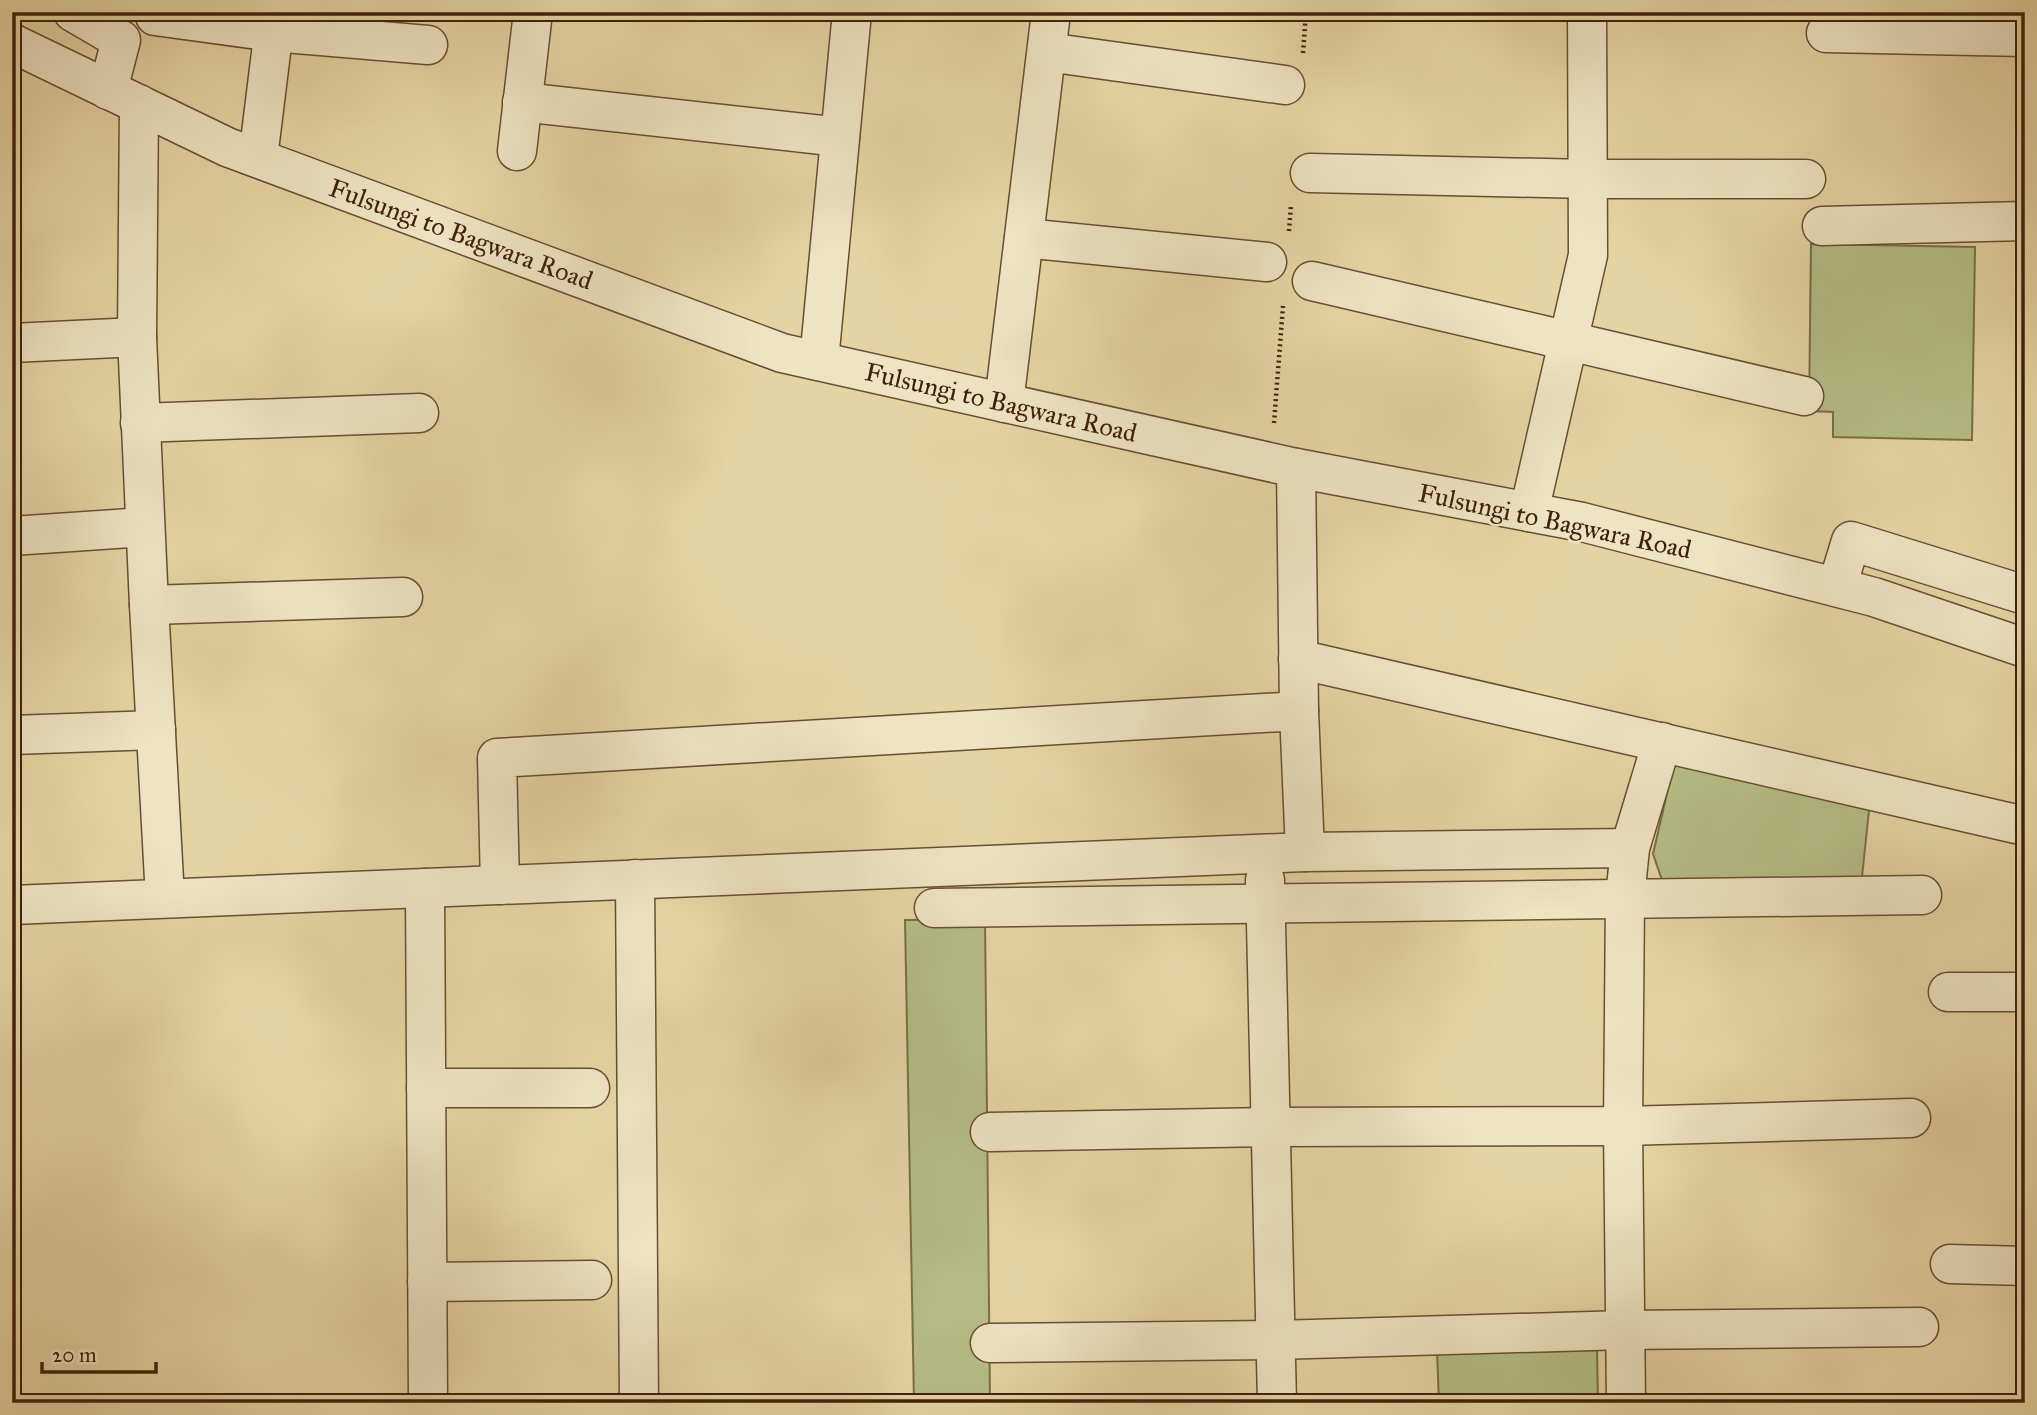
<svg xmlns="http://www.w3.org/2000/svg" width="2037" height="1415" font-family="'IM FELL Great Primer',serif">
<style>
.green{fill:#b5bd85;stroke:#7a6f48;stroke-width:2}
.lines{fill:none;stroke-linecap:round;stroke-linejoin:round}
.minor-casing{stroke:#694e31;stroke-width:41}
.path{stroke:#40210b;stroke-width:4.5;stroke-dasharray:2 3.5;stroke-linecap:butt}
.minor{stroke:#eee3c3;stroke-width:38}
.labels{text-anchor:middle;stroke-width:5;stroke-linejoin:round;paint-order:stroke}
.street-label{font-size:26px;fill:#40210b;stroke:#eee3c3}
</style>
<rect width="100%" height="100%" fill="#e5d4a3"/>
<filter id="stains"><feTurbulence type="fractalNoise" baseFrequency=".00286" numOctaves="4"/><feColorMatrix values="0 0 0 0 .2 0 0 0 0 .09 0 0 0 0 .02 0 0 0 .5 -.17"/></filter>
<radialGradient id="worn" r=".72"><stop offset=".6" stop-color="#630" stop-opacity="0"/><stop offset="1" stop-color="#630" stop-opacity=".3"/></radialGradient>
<g class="green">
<path d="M1811 244 1975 247 1972 440 1833 437V412L1809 411Z"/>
<path d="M1674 763 1869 810 1862 877 1662 880 1653 854Z"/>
<path d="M985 919 990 1403H914L905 920Z"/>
<path d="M1597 1350 1598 1403H1439L1437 1351Z"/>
</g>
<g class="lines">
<g class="minor-casing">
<g id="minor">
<path d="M73 12 121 40 108 90"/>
<path d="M155 16 273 32 428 45"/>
<path d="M1826 33 2025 37"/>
<path d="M12 43 227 147 782 353 1296 468 1582 522 1874 597 2025 648"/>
<path d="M1047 52 1285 85"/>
<path d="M522 102 840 137"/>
<path d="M139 104 137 337 149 605 165 898"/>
<path d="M517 151 533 12"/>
<path d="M258 158 276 12"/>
<path d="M1310 173 1588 179H1806"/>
<path d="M1822 226 2025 221"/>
<path d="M1024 238 1267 262"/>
<path d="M1312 281 1804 396"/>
<path d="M12 343 137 337"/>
<path d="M819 361 852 12"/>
<path d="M1004 403 1051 12"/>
<path d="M140 423 419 413"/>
<path d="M1296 468 1299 711 1305 852"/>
<path d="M1529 512 1588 255 1587 12"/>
<path d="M12 536 145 527"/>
<path d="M1837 587 1851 541 2025 595"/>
<path d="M149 605 403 597"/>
<path d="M1298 659 2016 824"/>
<path d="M12 735 156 730"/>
<path d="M635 879 639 1403"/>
<path d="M1265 880 1277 1403"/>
<path d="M500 885 497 758 1299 711"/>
<path d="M425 888 428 1403"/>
<path d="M12 905 1305 852 1630 848"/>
<path d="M934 908 1922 895"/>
<path d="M1948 992H2025"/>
<path d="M426 1088H590"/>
<path d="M990 1132 1270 1127 1623 1126 1911 1118"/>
<path d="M1950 1264 2025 1266"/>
<path d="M427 1282 592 1280"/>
<path d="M990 1343 1276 1340 1625 1330 1919 1327"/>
<path d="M1626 1403 1623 1126 1625 898 1630 848 1662 742"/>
</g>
</g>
<g class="path">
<path d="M1303 53 1306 12"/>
<path d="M1289 231 1291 205"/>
<path d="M1274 423 1283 306"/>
</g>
<use href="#minor" class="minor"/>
</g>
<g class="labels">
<g class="street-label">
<text transform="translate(461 234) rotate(20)" y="9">Fulsungi to Bagwara Road</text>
<text transform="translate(1001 402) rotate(13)" y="9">Fulsungi to Bagwara Road</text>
<text transform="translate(1555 521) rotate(12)" y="9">Fulsungi to Bagwara Road</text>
</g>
</g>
<rect width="2037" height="1415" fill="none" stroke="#e5d4a3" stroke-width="42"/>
<rect x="14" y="14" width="2009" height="1387" fill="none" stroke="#40210b" stroke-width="3.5"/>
<rect x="21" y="21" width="1995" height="1373" fill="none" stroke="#40210b" stroke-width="2"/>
<path d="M42 1362v10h114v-10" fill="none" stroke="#40210b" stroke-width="3.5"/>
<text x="52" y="1362" font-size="21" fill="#40210b" stroke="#eee3c3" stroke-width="5" paint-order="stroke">20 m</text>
<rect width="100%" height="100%" filter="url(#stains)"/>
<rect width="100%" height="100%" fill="url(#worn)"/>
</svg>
